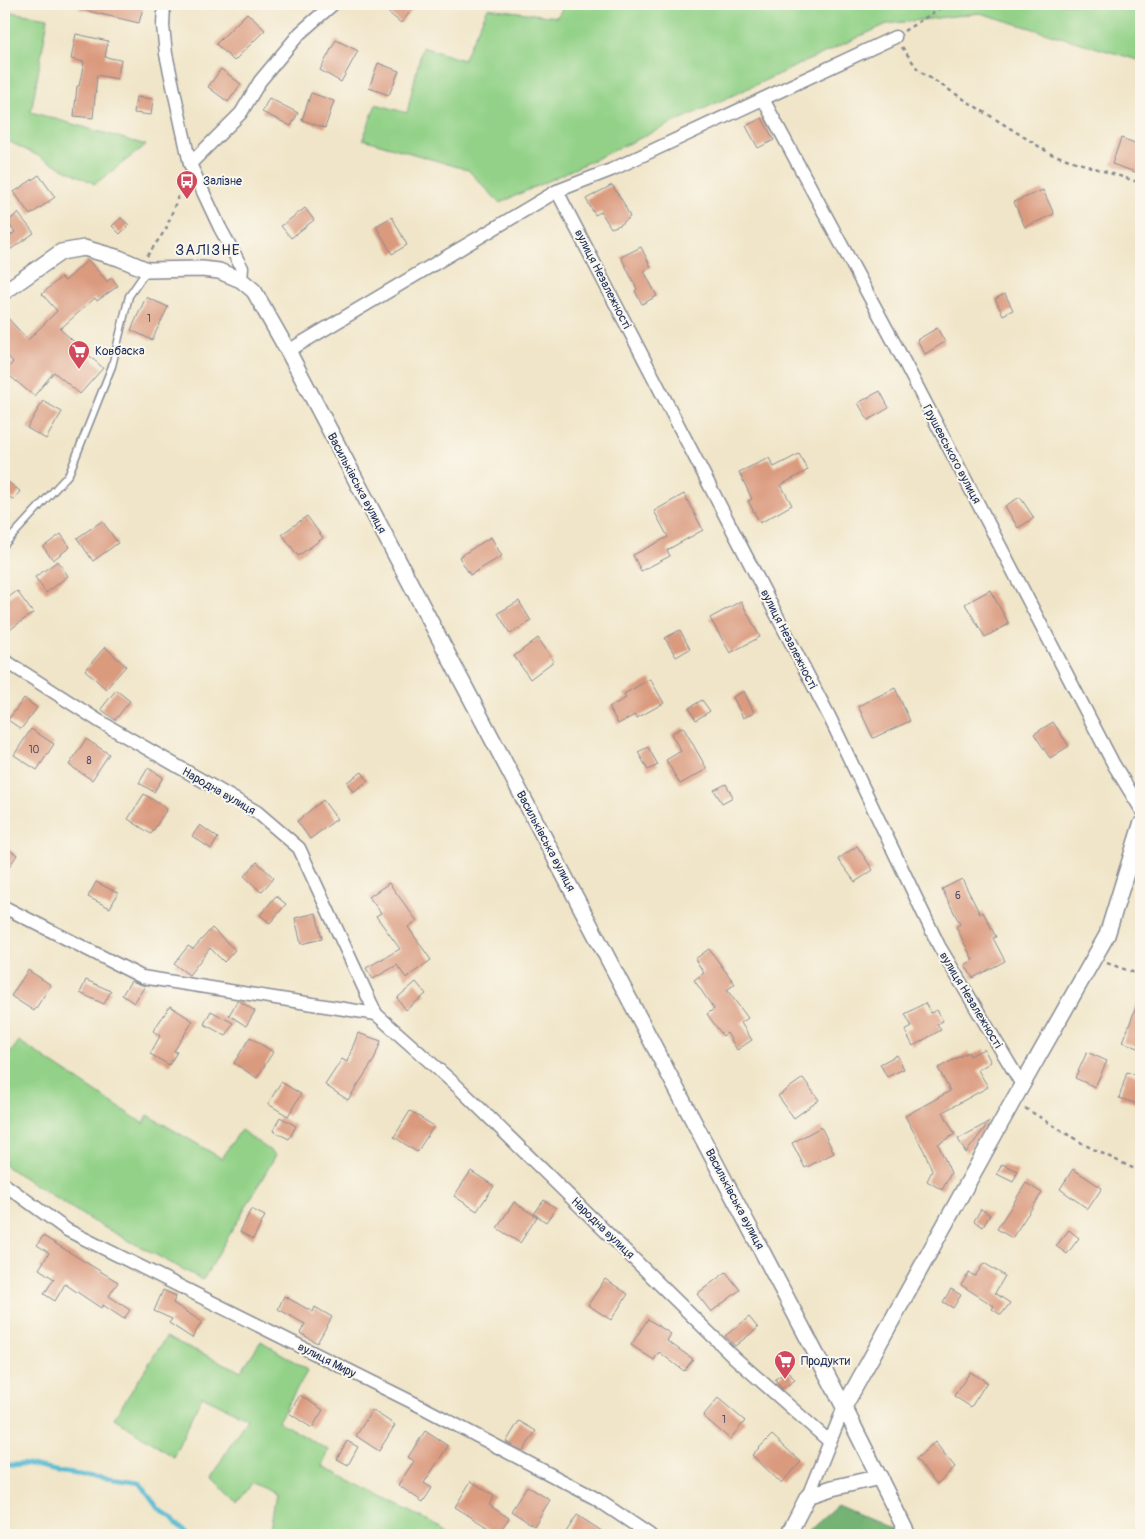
<svg xmlns="http://www.w3.org/2000/svg" width="1145" height="1539" font-family="Pangolin,sans-serif">
<style>
.green{fill:#92d187;stroke:#568072}
.forest{fill:#75b374;stroke:#487169}
.lines{fill:none;stroke-linecap:round;stroke-linejoin:round}
.stream{stroke:#54b9d2;stroke-width:4.5}
.building{fill:#da9a7e}
.service-casing{stroke:#868a93;stroke-width:9}
.minor-casing{stroke:#868a93;stroke-width:15}
.tertiary-casing{stroke:#868a93;stroke-width:18}
.path{stroke:#868a93;stroke-width:2.5;stroke-dasharray:4 4;stroke-linecap:butt}
.service{stroke:#fff;stroke-width:6}
.minor{stroke:#fff;stroke-width:12}
.tertiary{stroke:#fff;stroke-width:15}
.labels{text-anchor:middle;stroke-width:4;stroke-linejoin:round;paint-order:stroke}
.number-label{font-size:10px;fill:#4b4a66}
.poi-label{font-size:12px;fill:#1b2f5e;stroke:#fbf7ec;text-anchor:start}
.street-label{font-size:12px;fill:#1b2f5e;stroke:#fbf7ec}
.quarter-label{font-size:15px;letter-spacing:1px;fill:#1b2f5e;stroke:#fbf7ec}
</style>
<rect width="100%" height="100%" fill="#fbf7ec"/>
<filter id="ink" filterUnits="userSpaceOnUse"><feTurbulence type="fractalNoise" baseFrequency=".02" numOctaves="2"/><feDisplacementMap in="SourceGraphic" scale="10" xChannelSelector="R" yChannelSelector="G"/><feConvolveMatrix kernelMatrix="1 2 1 2 8 2 1 2 1" color-interpolation-filters="sRGB"/></filter>
<filter id="wash" filterUnits="userSpaceOnUse"><feTurbulence type="fractalNoise" baseFrequency=".0096" numOctaves="4" result="noise"/><feDisplacementMap in="SourceGraphic" scale="20" xChannelSelector="R" yChannelSelector="G"/><feGaussianBlur stdDeviation="1.12" result="paint"/><feColorMatrix in="noise" values="0 0 0 0 0 0 0 0 0 0 0 0 0 0 0 0 0 1.4 0 .05"/><feComposite in="paint" operator="in"/></filter>
<g filter="url(#wash)">
<rect width="100%" height="100%" fill="#f0e5c8"/>
<g class="green">
<path d="M565 4H1141V61L980 13 887 24 500 203 468 170 363 139 376 104 407 113 422 47 463 60 488 8 557 17Z"/>
<path d="M4 11 48 18 31 112 146 145 95 184 4 139Z"/>
<path d="M19 1041 144 1124 148 1115 221 1158 241 1130 276 1155 203 1280 92 1221 4 1165V1062Z"/>
<path d="M166 1337 241 1371 261 1341 308 1370 278 1421 328 1450 322 1466 456 1535H269L276 1494 252 1483 237 1502 211 1477 247 1418 202 1396 173 1457 114 1418Z"/>
</g>
<path class="forest" d="M837 1505 892 1529 894 1535H803Z"/>
<g class="lines">
<path class="stream" d="M4 1466 23 1464 61 1472 140 1483 158 1508 172 1518 187 1535"/>
</g>
<g id="blocks">
<g class="building">
<path d="M79 4H144L139 23 79 9Z"/>
<path d="M378 4H417L401 23Z"/>
<path d="M247 13 265 30 234 61 216 44Z"/>
<path d="M76 34 108 41 105 57 121 60 117 79 97 75 93 118 74 116 77 86H79L84 62 71 59Z"/>
<path d="M336 40 358 51 341 82 320 70Z"/>
<path d="M378 63 399 71 389 95 369 88Z"/>
<path d="M221 69 241 84 228 102 208 87Z"/>
<path d="M311 93 334 101 325 128 302 120Z"/>
<path d="M136 97 153 99 151 115 134 113Z"/>
<path d="M269 98 298 113 291 126 262 112Z"/>
<path d="M762 118 774 140 758 148 746 126Z"/>
<path d="M1121 138 1141 145V174L1112 164Z"/>
<path d="M39 175 55 197 30 215 14 192Z"/>
<path d="M612 185 623 202 630 217 620 225 611 228 601 212 595 215 586 199Z"/>
<path d="M1043 190 1054 214 1025 227 1014 202Z"/>
<path d="M305 208 314 220 291 238 281 226Z"/>
<path d="M18 213 34 233 4 254V240L15 232 7 222Z"/>
<path d="M392 217 407 245 392 254 376 226Z"/>
<path d="M121 218 129 225 120 234 112 226Z"/>
<path d="M641 247 651 267 644 271 657 296 642 304 635 291 637 289 621 257Z"/>
<path d="M88 260 107 281 112 278 118 286 97 301 95 298 60 329 103 368 80 394 54 372 34 396 5 372 13 362 4 352V314L28 340 57 311 42 294 61 277 65 281Z"/>
<path d="M1005 294 1013 310 1003 315 995 299Z"/>
<path d="M146 297 168 307 152 340 131 330Z"/>
<path d="M937 328 945 342 925 354 917 340Z"/>
<path d="M880 391 889 408 868 420 858 403Z"/>
<path d="M43 401 62 412 46 439 27 428Z"/>
<path d="M799 454 808 470 781 485 792 505 760 523 748 501 752 499 739 472 769 458 774 467Z"/>
<path d="M4 479 20 491 14 500 4 493Z"/>
<path d="M684 494 703 530 667 550 670 556 641 571 633 555 668 537 654 511Z"/>
<path d="M1020 497 1034 518 1018 528 1005 506Z"/>
<path d="M307 516 323 538 298 556 282 534Z"/>
<path d="M102 521 118 543 93 561 77 538Z"/>
<path d="M61 534 70 547 53 560 43 547Z"/>
<path d="M491 537 502 556 470 575 459 557Z"/>
<path d="M58 561 68 576 46 593 35 577Z"/>
<path d="M990 590 1009 624 985 637 965 604Z"/>
<path d="M17 591 33 613 8 631 4 625V601Z"/>
<path d="M519 601 531 621 510 634 498 613Z"/>
<path d="M741 601 760 637 730 653 710 618Z"/>
<path d="M680 630 690 649 676 657 665 638Z"/>
<path d="M538 638 554 661 530 679 514 656Z"/>
<path d="M105 647 126 666 106 689 85 670Z"/>
<path d="M650 679 664 703 637 718 635 715 618 724 609 707 626 698 624 694Z"/>
<path d="M895 688 910 721 873 738 858 706Z"/>
<path d="M116 690 130 701 115 720 101 709Z"/>
<path d="M744 691 754 713 743 718 733 697Z"/>
<path d="M24 698 37 708 21 729 8 720Z"/>
<path d="M702 700 710 711 696 720 689 708Z"/>
<path d="M1053 722 1069 746 1050 758 1034 734Z"/>
<path d="M683 727 707 769 680 784 666 760 681 751 671 734Z"/>
<path d="M31 729 54 744 37 770 14 755Z"/>
<path d="M86 739 109 754 92 780 69 765Z"/>
<path d="M648 747 658 765 648 770 638 752Z"/>
<path d="M148 768 163 777 154 792 139 783Z"/>
<path d="M362 772 368 781 353 792 347 782Z"/>
<path d="M726 784 733 797 722 803 714 790Z"/>
<path d="M144 794 167 809 151 834 128 819Z"/>
<path d="M323 800 337 819 310 839 297 821Z"/>
<path d="M200 825 218 838 211 849 192 836Z"/>
<path d="M4 846 17 855 4 875Z"/>
<path d="M857 846 873 870 855 882 838 859Z"/>
<path d="M257 862 274 878 261 892 244 876Z"/>
<path d="M962 879 980 914 983 912 996 937 993 938 1005 961 973 978 965 965 973 960 956 927 960 924 942 889Z"/>
<path d="M96 882 118 893 110 908 88 897Z"/>
<path d="M389 883 417 921 408 927 431 960 406 978 397 965 373 979 366 968 400 949 376 916 381 913 369 897Z"/>
<path d="M276 896 286 904 270 923 260 915Z"/>
<path d="M316 913 322 939 301 944 295 918Z"/>
<path d="M212 928 235 950 224 962 210 948 189 975 174 964 188 946 193 949Z"/>
<path d="M709 949 735 984 727 990 748 1018 741 1023 752 1040 737 1050 727 1033 723 1036 707 1014 714 1009 694 980 704 973 695 959Z"/>
<path d="M28 970 51 985 34 1011 11 996Z"/>
<path d="M86 980 111 991 104 1004 80 993Z"/>
<path d="M131 981 145 986 134 1003 122 995Z"/>
<path d="M416 982 426 994 406 1010 397 998Z"/>
<path d="M1140 996H1141V1049L1123 1042Z"/>
<path d="M238 1000 255 1011 246 1026 229 1015Z"/>
<path d="M925 1003 931 1013 937 1010 943 1021 937 1024 941 1030 913 1046 905 1031 912 1027 905 1014Z"/>
<path d="M170 1006 193 1021 174 1051 177 1052 169 1065 150 1054 160 1036 153 1031Z"/>
<path d="M211 1011 233 1023 226 1036 204 1024Z"/>
<path d="M358 1033 381 1041 374 1060 348 1100 325 1085 342 1059 347 1062Z"/>
<path d="M250 1037 273 1052 257 1078 234 1063Z"/>
<path d="M984 1049 991 1062 978 1070 988 1087 943 1112 955 1134 938 1144 951 1173 942 1190 927 1181 932 1171 924 1151 905 1116 950 1091 938 1068 968 1052 970 1056Z"/>
<path d="M1087 1052 1107 1061 1095 1087 1075 1078Z"/>
<path d="M897 1055 904 1069 887 1077 880 1064Z"/>
<path d="M1127 1072 1141 1077V1105L1119 1098Z"/>
<path d="M803 1078 819 1100 794 1118 778 1096Z"/>
<path d="M281 1082 301 1094 288 1116 268 1104Z"/>
<path d="M410 1111 434 1126 417 1152 394 1137Z"/>
<path d="M280 1117 296 1126 289 1139 273 1131Z"/>
<path d="M989 1122 966 1153 958 1139Z"/>
<path d="M821 1127 834 1153 805 1168 792 1143Z"/>
<path d="M1002 1164 1018 1171 1013 1182 997 1174Z"/>
<path d="M1073 1169 1102 1188 1088 1209 1060 1189Z"/>
<path d="M471 1171 494 1186 477 1211 454 1196Z"/>
<path d="M1026 1183 1042 1193 1012 1238 997 1229Z"/>
<path d="M544 1200 556 1208 546 1222 534 1214Z"/>
<path d="M514 1202 537 1217 520 1243 497 1228Z"/>
<path d="M251 1209 265 1216 253 1239 240 1232Z"/>
<path d="M981 1209 990 1215 983 1227 974 1221Z"/>
<path d="M1069 1230 1079 1238 1067 1254 1056 1246Z"/>
<path d="M43 1236 118 1282 109 1296 130 1310 124 1319 103 1305 101 1308 65 1284 55 1301 44 1294 54 1279 39 1269 49 1253 37 1245Z"/>
<path d="M984 1263 1005 1276 995 1293 1010 1303 1001 1315 992 1309 994 1306 961 1285 969 1273 975 1276Z"/>
<path d="M726 1272 740 1290 711 1312 697 1294Z"/>
<path d="M605 1279 628 1294 611 1320 588 1305Z"/>
<path d="M951 1289 961 1295 953 1308 943 1302Z"/>
<path d="M163 1290 176 1296 173 1303 202 1322 192 1338 169 1323 172 1319 154 1311Z"/>
<path d="M284 1296 313 1312 315 1307 332 1317 317 1343 300 1333 305 1324 278 1309Z"/>
<path d="M749 1317 758 1328 735 1346 725 1336Z"/>
<path d="M648 1319 671 1334 667 1341 693 1359 684 1371 659 1352 654 1360 631 1345Z"/>
<path d="M788 1371 795 1380 782 1389 775 1379Z"/>
<path d="M970 1372 987 1382 971 1407 954 1396Z"/>
<path d="M300 1395 323 1410 312 1428 289 1413Z"/>
<path d="M718 1398 745 1421 730 1439 703 1416Z"/>
<path d="M372 1410 395 1425 379 1451 356 1436Z"/>
<path d="M519 1421 536 1431 523 1451 506 1442Z"/>
<path d="M425 1431 448 1446 424 1483 432 1488 423 1502 398 1485 414 1461 408 1457Z"/>
<path d="M772 1435 801 1462 781 1483 752 1455Z"/>
<path d="M347 1441 358 1447 348 1465 337 1459Z"/>
<path d="M935 1442 955 1467 937 1484 916 1459Z"/>
<path d="M471 1481 494 1496 489 1505 509 1518 498 1534 455 1507Z"/>
<path d="M527 1486 550 1500 534 1526 511 1511Z"/>
<path d="M577 1515 608 1535H564Z"/>
</g>
</g>
</g>
<g filter="url(#ink)">
<use href="#blocks" fill-opacity="0" stroke="#868a93" stroke-width="1"/>
<g class="lines">
<g class="service-casing">
<path id="service" d="M4 545 69 474 112 366 129 296 147 270"/>
</g>
<g class="minor-casing">
<g id="minor">
<path d="M164 4 163 26 166 54 190 164 220 228 242 268 241 280"/>
<path d="M763 99 896 346 1114 765 1141 809"/>
<path d="M190 164 241 113 260 81 300 33 333 4"/>
<path d="M557 191 830 718 939 946 1022 1085"/>
<path d="M288 351 557 191 611 170 895 37"/>
<path d="M4 660 99 721 257 812 299 848 376 1014"/>
<path d="M4 907 142 977 376 1014 457 1086 735 1358 830 1442"/>
<path d="M4 1184 67 1230 422 1407 595 1498 650 1535"/>
<path d="M808 1496 844 1407"/>
</g>
</g>
<g class="tertiary-casing">
<g id="tertiary">
<path d="M4 292 61 252 84 248 119 258 147 270 202 269 219 271 241 280 254 291 288 351 844 1407 908 1535"/>
<path d="M844 1407 1013 1101 1107 935 1141 825"/>
<path d="M788 1535 808 1496 832 1488 880 1477"/>
</g>
</g>
<g class="path">
<path d="M904 31 947 4"/>
<path d="M902 47 919 71 1051 154 1141 183"/>
<path d="M147 256 166 229 184 180"/>
<path d="M1107 963 1141 975"/>
<path d="M1025 1108 1085 1145 1141 1172"/>
</g>
<use href="#service" class="service"/>
<use href="#minor" class="minor"/>
<use href="#tertiary" class="tertiary"/>
</g>
</g>
<defs>
<g id="bus-pin" transform="scale(1.125)"><path d="M0 17L-7.5 6A9.5 9.5 0 1 1 7.5 6Z" fill="#d1495b" stroke="#fbf7ec"/><path d="M-5-6H5V4H4V6H2V4H-2V6H-4V4H-5ZM-3.5-4V0h7V-4ZM-3.5 1.2v1.5H-2V1.2ZM2 1.2v1.5H3.5V1.2Z" fill="#fff"/></g>
<g id="supermarket-pin" transform="scale(1.125)"><path d="M0 17L-7.5 6A9.5 9.5 0 1 1 7.5 6Z" fill="#d1495b" stroke="#fbf7ec"/><path d="M-6-5.5h2.5l.6 2H6L4.5 2H-2.5L-4.4-4H-6ZM-1.5 3.2a1.3 1.3 0 1 0 .1 0ZM3 3.2a1.3 1.3 0 1 0 .1 0Z" fill="#fff"/></g>
</defs>
<g fill-rule="evenodd">
<use href="#bus-pin" x="187" y="181"/>
<use href="#supermarket-pin" x="79" y="351"/>
<use href="#supermarket-pin" x="785" y="1361"/>
</g>
<g class="labels">
<g class="number-label">
<text x="149" y="322">1</text>
<text x="34" y="753">10</text>
<text x="89" y="764">8</text>
<text x="958" y="899">6</text>
<text x="724" y="1423">1</text>
</g>
<g class="poi-label">
<text x="203" y="185">Залізне</text>
<text x="95" y="355">Ковбаска</text>
<text x="801" y="1365">Продукти</text>
</g>
<g class="street-label">
<text transform="translate(603 279) rotate(63)" y="4">вулиця Незалежності</text>
<text transform="translate(952 454) rotate(62)" y="4">Грушевського вулиця</text>
<text transform="translate(357 483) rotate(62)" y="4">Васильківська вулиця</text>
<text transform="translate(789 639) rotate(63)" y="4">вулиця Незалежності</text>
<text transform="translate(219 791) rotate(30)" y="4">Народна вулиця</text>
<text transform="translate(546 841) rotate(62)" y="4">Васильківська вулиця</text>
<text transform="translate(971 1000) rotate(59)" y="4">вулиця Незалежності</text>
<text transform="translate(735 1199) rotate(62)" y="4">Васильківська вулиця</text>
<text transform="translate(603 1228) rotate(44)" y="4">Народна вулиця</text>
<text transform="translate(327 1360) rotate(27)" y="4">вулиця Миру</text>
</g>
<g class="quarter-label">
<text x="208" y="255">ЗАЛІЗНЕ</text>
</g>
</g>
<rect width="1145" height="1539" fill="none" stroke="#fbf7ec" stroke-width="20"/>
</svg>
